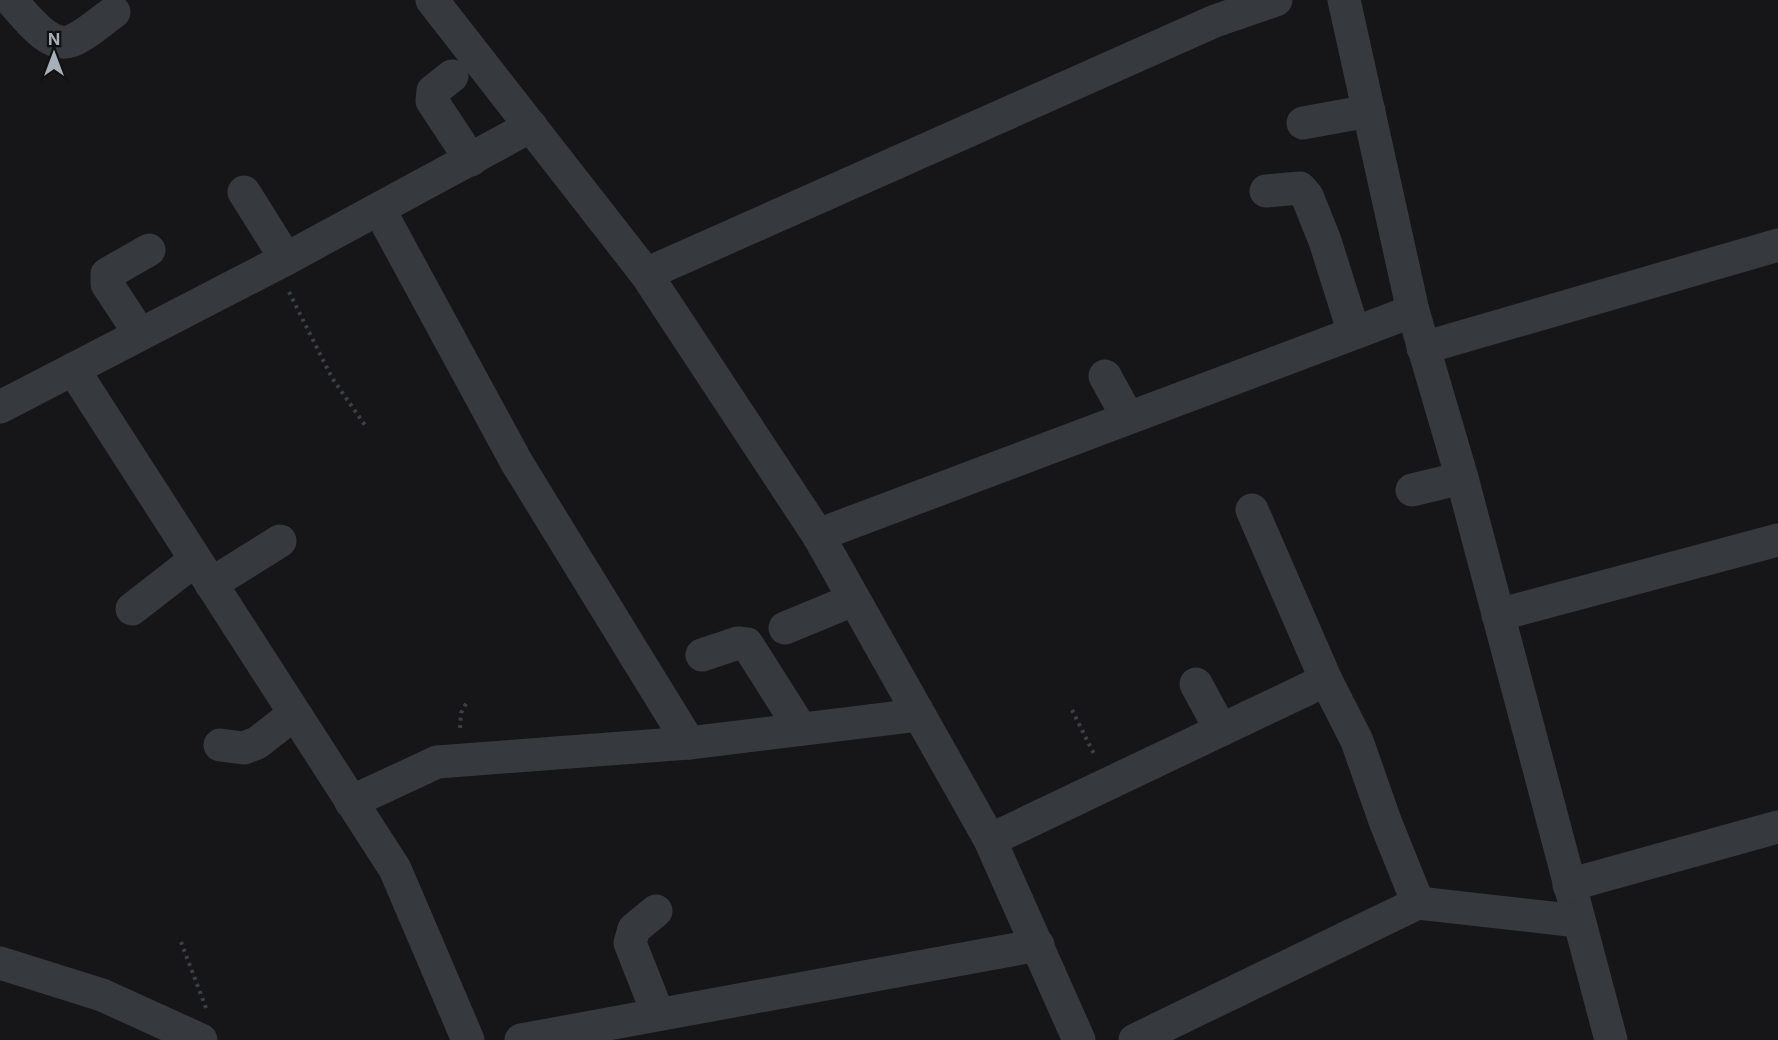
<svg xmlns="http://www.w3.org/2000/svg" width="1778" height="1040" font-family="Inter,sans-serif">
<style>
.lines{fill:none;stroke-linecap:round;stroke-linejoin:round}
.path{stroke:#3c4045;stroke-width:4;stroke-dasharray:3 4.5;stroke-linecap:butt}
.minor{stroke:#36393d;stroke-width:33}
</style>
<rect width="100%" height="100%" fill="#161618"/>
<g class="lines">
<g class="path">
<path d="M289 292 332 378 367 428"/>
<path d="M1072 710 1095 756"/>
<path d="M460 728 461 713 468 700"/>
<path d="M181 942 206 1008"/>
</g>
<g class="minor">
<path d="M11 0C24 14 48 49 71 41 85 36 101 21 114 12"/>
<path d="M432 0 646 274 818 535 990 840 1079 1040"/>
<path d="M1344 0 1413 311 1462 478 1611 1040"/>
<path d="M452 76 433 91 432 101 471 160"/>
<path d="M1303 123 1369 111"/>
<path d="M1266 191 1300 188 1307 196 1325 241 1354 333"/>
<path d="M244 192 286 259"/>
<path d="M379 209 517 463 689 743"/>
<path d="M646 274 1215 21 1276 0"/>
<path d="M140 334 107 284V274L149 250"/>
<path d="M1423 348 1778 245"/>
<path d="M73 369 395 869 468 1040"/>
<path d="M1105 376 1128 418"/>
<path d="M0 407 286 259 531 126"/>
<path d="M1412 490 1462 478"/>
<path d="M1252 510 1326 680 1357 741 1385 821 1418 903"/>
<path d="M818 535 1413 311"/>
<path d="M211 584 280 541"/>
<path d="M132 609 195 560"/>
<path d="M1498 615 1778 540"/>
<path d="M785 628 853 600"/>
<path d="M702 655 738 643 747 644 801 729"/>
<path d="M1196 684 1221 730"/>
<path d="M220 745 244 748 257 743 294 714"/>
<path d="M351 802 437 762 689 743 918 715"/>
<path d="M990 840 1326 680"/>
<path d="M1569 885 1778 827"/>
<path d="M656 911 634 929 630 943 658 1014"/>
<path d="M0 963 102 995 201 1040"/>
<path d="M521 1040 1038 945"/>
<path d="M1135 1040 1418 903 1578 921"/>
</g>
</g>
<g transform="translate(54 54)" stroke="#111113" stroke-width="4.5" paint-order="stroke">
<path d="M0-4.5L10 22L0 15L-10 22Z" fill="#a7b0b9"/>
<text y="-9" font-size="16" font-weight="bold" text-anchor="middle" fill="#a7b0b9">N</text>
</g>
</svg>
